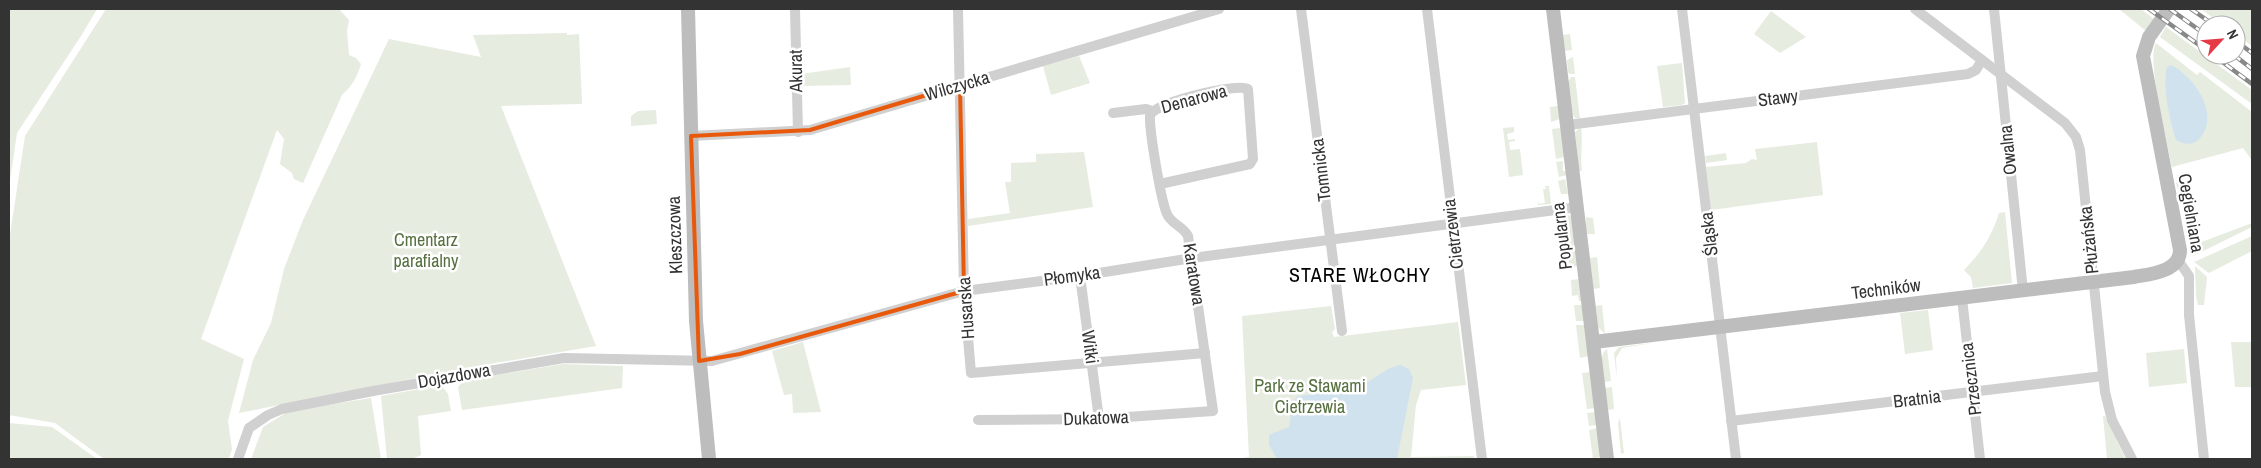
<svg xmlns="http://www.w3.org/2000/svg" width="2261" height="468" font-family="'Archivo Narrow',sans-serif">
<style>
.green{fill:#e6ecdf}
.water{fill:#cfe2ee}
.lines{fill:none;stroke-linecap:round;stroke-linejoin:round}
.street{stroke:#d0d0d0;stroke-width:10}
.secondary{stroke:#bdbdbd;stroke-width:14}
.rail-casing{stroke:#888;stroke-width:4.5}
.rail{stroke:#fff;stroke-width:2.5;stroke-dasharray:8;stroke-linecap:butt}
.marked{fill:none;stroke:#e8590c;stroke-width:4;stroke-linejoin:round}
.labels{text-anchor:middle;stroke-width:5;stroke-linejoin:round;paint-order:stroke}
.street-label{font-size:18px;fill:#333;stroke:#fff}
.park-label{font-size:18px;fill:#56703f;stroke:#fff}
.quarter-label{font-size:20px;letter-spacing:1px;fill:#000;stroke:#fff}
</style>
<rect width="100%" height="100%" fill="#fff"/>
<g class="green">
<path d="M9 9H97L81 36 17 133 9 187Z"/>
<path d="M106 9H339L349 20 347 31 349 55 356 58 361 64C357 77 352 86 342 95L303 183 294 179 292 173 280 164 284 139 277 130 201 339 244 359 228 421 232 449 229 459H104L55 423 9 415V241L25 136Z"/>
<path d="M2119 9H2141L2155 20 2146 31Z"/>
<path d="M2201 9H2252V46L2236 34V25H2223Z"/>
<path d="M1771 11 1806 37 1780 53 1754 34Z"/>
<path d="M2166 27 2252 90V104L2160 37Z"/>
<path d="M567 33V35L579 34 582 104 501 106 596 346 466 368 239 413 253 360 271 323 284 269 303 220 389 39 481 57 473 35Z"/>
<path d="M1570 34 1572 50 1564 51 1562 35Z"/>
<path d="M2156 43 2197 75 2200 72 2252 112 2251 159 2243 148 2172 167C2168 144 2146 60 2156 43Z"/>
<path d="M1079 56 1090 83 1051 95 1043 66Z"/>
<path d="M1573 57 1575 74H1570L1568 72 1567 60Z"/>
<path d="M1682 63 1685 103 1682 105 1663 107 1657 66Z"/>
<path d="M850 67 851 85 801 86V74Z"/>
<path d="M1571 77H1575L1580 119 1575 118 1572 114 1568 82Z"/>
<path d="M1558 106 1560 119 1551 122 1550 107Z"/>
<path d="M656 110 657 124 631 126V116L638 111Z"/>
<path d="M1514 127V132L1507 134 1508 140 1515 139V141L1509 142 1510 150 1520 149 1523 175 1509 177 1503 128Z"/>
<path d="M1581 127C1583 143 1580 155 1582 171H1579L1575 132Z"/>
<path d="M1559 128 1563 131 1564 157 1556 159 1552 129Z"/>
<path d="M1817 142 1823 195 1711 210 1706 167 1746 163 1752 159 1757 160 1755 149Z"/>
<path d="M1084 152 1093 207 968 226V219L1010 213 1005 182H1011V163L1036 162V154Z"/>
<path d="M1726 153 1727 160 1706 163 1705 156Z"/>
<path d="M1563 161V171H1566L1567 175 1559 177 1556 162Z"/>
<path d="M1565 179 1568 194H1561L1558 181Z"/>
<path d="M2179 182 2193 220 2189 224V219L2185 216 2176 183Z"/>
<path d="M1545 186H1549L1551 204 1538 205V201L1539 204 1545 203 1543 189H1546Z"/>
<path d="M2005 212 2012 283 1973 288 1971 277 1964 270C1981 253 1992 236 1999 213Z"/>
<path d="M1566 214 1572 217 1577 245 1566 247 1562 215Z"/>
<path d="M1586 217 1593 218 1595 234H1586Z"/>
<path d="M2252 223V227L2193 256 2191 246Z"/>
<path d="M2252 236V251L2209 273 2194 262Z"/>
<path d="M1577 250 1579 266 1570 267 1567 251Z"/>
<path d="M1597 257 1600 288 1593 289 1590 258Z"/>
<path d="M2195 266 2207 277 2204 305H2198L2196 296Z"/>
<path d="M1580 279 1584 301H1579L1578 295 1572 296 1571 280Z"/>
<path d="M1574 305H1584L1586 321H1576Z"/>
<path d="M1602 305 1605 334 1598 327 1596 306Z"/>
<path d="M1331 306 1335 329 1332 332 1334 337 1458 322 1466 385 1421 390 1416 405 1411 457 1474 456V459H1236L1249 457 1242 316Z"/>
<path d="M1928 310 1933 350 1905 354 1900 313Z"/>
<path d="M1576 325H1586L1590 356 1580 358Z"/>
<path d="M803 342 821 412 793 413 792 394 784 395 772 351Z"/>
<path d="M2231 342H2252V387H2235Z"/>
<path d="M1653 343 1622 348 1616 358 1617 379 1614 353 1619 347Z"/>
<path d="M1607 349 1611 381 1604 382C1603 372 1598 355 1607 349Z"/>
<path d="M2184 349 2187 383 2149 387 2146 353Z"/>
<path d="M563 364 623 366 622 388 462 410 458 387 464 380Z"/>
<path d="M1592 372 1596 408 1587 409 1582 373Z"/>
<path d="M441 385 448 394 451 411 418 416 421 455 412 459H387L381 396Z"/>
<path d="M1612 387 1614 409 1607 410 1605 388Z"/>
<path d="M371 398 381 459H251L263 427 289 411Z"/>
<path d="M1596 412 1598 425 1589 426 1587 413Z"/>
<path d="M2103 416H2105L2125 458 2107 459Z"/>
<path d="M1620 418 1624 453 1621 454 1618 423Z"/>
<path d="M9 423 52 427 97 459H9Z"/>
<path d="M1598 428 1600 457 1593 459 1589 430Z"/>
</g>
<g class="water">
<path d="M2171 65C2195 77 2222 117 2198 140 2191 146 2184 144 2176 140 2170 121 2162 87 2167 67Z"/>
<path d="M1400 365 1409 369 1413 378 1397 459H1277L1269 445V435L1289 427 1293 401 1298 396 1357 389 1388 369Z"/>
</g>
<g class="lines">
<g class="street">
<path d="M795 9 798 132"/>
<path d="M958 9 964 291 971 373 1205 353"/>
<path d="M1301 9 1342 331"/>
<path d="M1427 9 1482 459"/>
<path d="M1682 9 1736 459"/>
<path d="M1915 9 2065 123 2076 137 2080 150 2105 392 2112 420 2132 459"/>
<path d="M1994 9 2023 291"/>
<path d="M1113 113 1146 109 1152 111"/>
<path d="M1568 125 1968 74 1976 70 1982 60"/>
<path d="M691 136 810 130 1219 9"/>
<path d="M2178 260 2189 276V315L2204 459"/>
<path d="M1080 276 1099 419"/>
<path d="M1962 298 1980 459"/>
<path d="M978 420 1099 419 1213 411 1188 236C1183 226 1171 224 1167 214 1161 201 1149 130 1150 115 1157 102 1235 83 1248 89L1253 159 1250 164 1160 184"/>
<path d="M1731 421 2103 376"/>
<path d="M238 459 249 428 268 415 282 409 373 391 564 358 712 361 964 291 1080 276 1192 258 1578 207"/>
</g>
<g class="secondary">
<path d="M688 9 696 321 709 459"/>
<path d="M1553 9 1607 459"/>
<path d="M1594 342 2134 277C2150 274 2180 272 2180 250L2143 56 2149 37 2169 9"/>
</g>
<g class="rail-casing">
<g id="rail">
<path d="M2149 9 2206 50"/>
<path d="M2170 9 2206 35"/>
<path d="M2191 9 2214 25"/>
<path d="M2236 41 2252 53"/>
<path d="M2213 55 2252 84"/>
<path d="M2234 55 2252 69"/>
</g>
</g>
<use href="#rail" class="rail"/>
</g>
<path class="marked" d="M960 85 964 291 740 354 699 361 691 136 810 130Z"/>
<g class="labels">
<g class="street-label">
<text transform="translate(796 71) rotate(-91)" y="6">Akurat</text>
<text transform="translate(957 86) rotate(-16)" y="6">Wilczycka</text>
<text transform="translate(1778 98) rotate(-7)" y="6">Stawy</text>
<text transform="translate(1194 99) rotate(-15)" y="6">Denarowa</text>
<text transform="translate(2008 150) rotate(-96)" y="6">Owalna</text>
<text transform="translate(1321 170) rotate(-97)" y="6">Tomnicka</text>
<text transform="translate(2191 213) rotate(80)" y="6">Cegielniana</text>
<text transform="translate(1453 234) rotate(-97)" y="6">Cietrzewia</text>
<text transform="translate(1709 234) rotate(-97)" y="6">Śląska</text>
<text transform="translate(675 235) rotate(-92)" y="6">Kleszczowa</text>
<text transform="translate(1562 236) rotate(-97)" y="6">Popularna</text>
<text transform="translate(2089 240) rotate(-96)" y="6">Płużańska</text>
<text transform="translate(1194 274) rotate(81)" y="6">Karatowa</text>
<text transform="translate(1072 276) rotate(-8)" y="6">Płomyka</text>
<text transform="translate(1886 289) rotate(-7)" y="6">Techników</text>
<text transform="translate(966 308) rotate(-94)" y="6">Husarska</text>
<text transform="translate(1090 347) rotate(82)" y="6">Witki</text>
<text transform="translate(454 376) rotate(-10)" y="6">Dojazdowa</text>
<text transform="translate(1971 379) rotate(-97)" y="6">Przecznica</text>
<text transform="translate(1917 399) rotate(-7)" y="6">Bratnia</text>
<text transform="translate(1096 418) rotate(-2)" y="6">Dukatowa</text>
</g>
<g class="park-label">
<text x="426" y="246">Cmentarz<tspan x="426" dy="21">parafialny</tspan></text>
<text x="1310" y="392">Park ze Stawami<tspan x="1310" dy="21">Cietrzewia</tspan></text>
</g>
<g class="quarter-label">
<text x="1360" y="282">STARE WŁOCHY</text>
</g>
</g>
<rect width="2261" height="468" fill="none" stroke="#333333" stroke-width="20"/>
<g transform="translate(2221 40) rotate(64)"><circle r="24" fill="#ffffff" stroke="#adadad"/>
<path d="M0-4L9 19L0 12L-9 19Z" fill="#e63946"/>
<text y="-8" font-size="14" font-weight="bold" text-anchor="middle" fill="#333333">N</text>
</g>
</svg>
